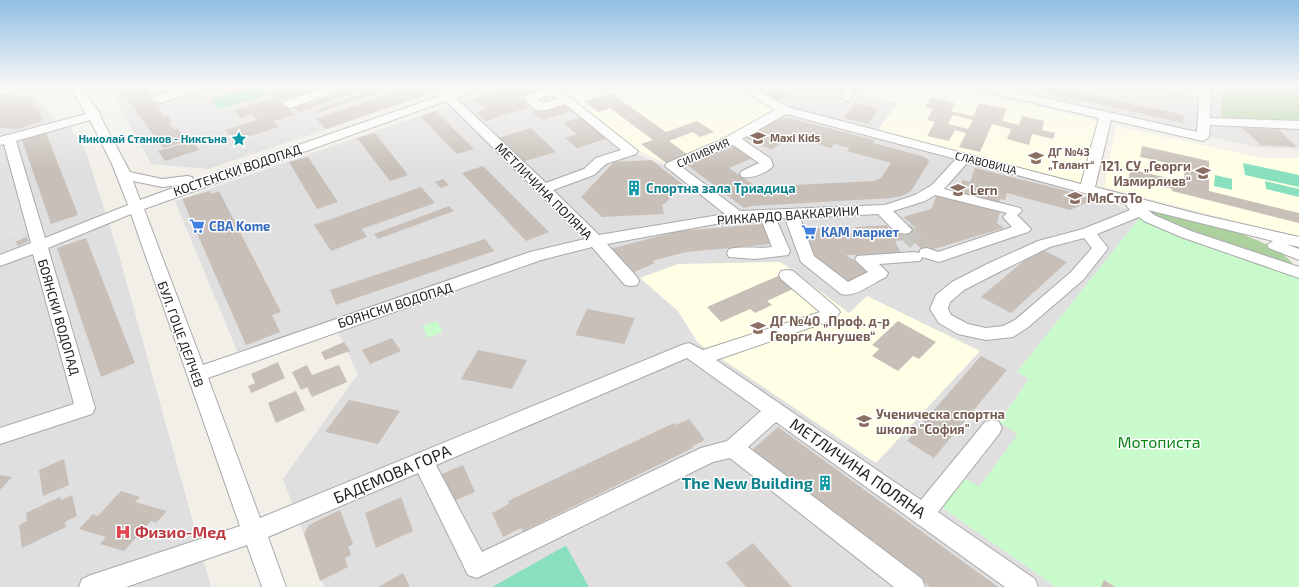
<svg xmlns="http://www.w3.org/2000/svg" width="1299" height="587" font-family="'Exo 2',sans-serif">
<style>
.residential{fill:#e0dfdf}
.education{fill:#ffffe5}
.forest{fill:#add19e}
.park{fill:#c8facc}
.pitch{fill:#88e0be}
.parking{fill:#e2e2e2}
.building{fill:#c7bfb8;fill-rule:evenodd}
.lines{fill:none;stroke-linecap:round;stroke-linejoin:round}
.minor-tunnel{stroke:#c8c6c1;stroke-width:17;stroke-dasharray:17 8;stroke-linecap:butt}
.minor-casing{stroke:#a9a9a9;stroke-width:2}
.minor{fill:#fff;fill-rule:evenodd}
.labels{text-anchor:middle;stroke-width:3;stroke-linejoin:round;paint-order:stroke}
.far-education-label{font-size:11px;font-weight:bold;fill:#785e54;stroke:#fff;text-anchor:start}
.far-culture-label{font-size:11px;font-weight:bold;fill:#0d838f;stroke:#fff;text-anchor:end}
.far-street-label{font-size:11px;fill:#222;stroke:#fff}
.education-label{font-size:13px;font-weight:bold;fill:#785e54;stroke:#fff;text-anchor:start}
.street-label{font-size:13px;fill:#222;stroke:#fff}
.culture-label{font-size:13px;font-weight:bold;fill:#0d838f;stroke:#fff;text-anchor:start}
.shop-label{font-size:13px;font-weight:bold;fill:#366cbe;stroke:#fff;text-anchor:start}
.near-park-label{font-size:16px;fill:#0c8416;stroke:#fff}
.near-street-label{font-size:16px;fill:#222;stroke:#fff}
.near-culture-label{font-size:16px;font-weight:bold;fill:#0d838f;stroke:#fff;text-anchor:end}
.near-health-label{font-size:16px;font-weight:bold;fill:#be3a42;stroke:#fff;text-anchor:start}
</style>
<rect width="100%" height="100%" fill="#f2efe9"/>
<g class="residential">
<path d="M109 87H452L208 169 151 164Z"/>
<path d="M507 87H541L625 150 671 168 783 113 755 91 763 87H845L844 90 898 103 874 138 1108 201 1141 216 1017 372 1029 379 999 421 1019 434 979 487 937 504 1056 587H324L283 479 358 374 332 320 238 353 175 201 439 109Z"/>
<path d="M989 87H1299V149L1256 147Z"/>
<path d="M0 93 40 97 51 116 68 124 86 152 120 259 211 587H0Z"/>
</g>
<g class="education">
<path d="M555 87H734L778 110 722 143 669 165 640 151Z"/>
<path d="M868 87H946L1098 121 1086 184 877 132 897 103 863 95Z"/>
<path d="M1116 126 1262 158H1299V244L1280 239 1231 220 1104 187Z"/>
<path d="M781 262 849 313 867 296 980 351 876 463 698 343 678 311 640 278 678 264Z"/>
</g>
<g class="forest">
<path d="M1222 87H1299V123L1222 121Z"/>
<path d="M1144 206C1183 217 1270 234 1294 265L1292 268 1276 264 1153 217Z"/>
</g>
<g class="park">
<path d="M1141 216 1299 278V587H1115L1105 580 1101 587H1056L937 504 960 475 979 487 1018 434 999 422 1029 379 1017 372Z"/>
<path d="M437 321 443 332 428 338 422 326Z"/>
</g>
<g class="pitch">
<path d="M252 87H264L271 94 219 109 211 99Z"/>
<path d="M1243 163 1299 175V187L1245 175Z"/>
<path d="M1215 175 1232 179V190L1214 186Z"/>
<path d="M1265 181 1299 189V197L1266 189Z"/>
<path d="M566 546 589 587H492L565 546Z"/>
</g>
<path class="parking" d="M6 144 32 231 0 241V145Z"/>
<g class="building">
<path d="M118 87H145L150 94H147L153 102 156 101 161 107 158 108 164 116 167 115 172 122 169 123 175 130 178 129 186 138 183 139 184 142 163 148Z"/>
<path d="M290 87 319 88 280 100 295 115 274 121 279 127 234 141 225 130 258 120 252 114 241 118 234 110 277 97 272 93Z"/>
<path d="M358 87 368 88 299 112 294 108Z"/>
<path d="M381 87 386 90 319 112 316 110Z"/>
<path d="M411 87H417L427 94 326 129 316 119Z"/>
<path d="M512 87H538L540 89 517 97 530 107 486 121 476 113 486 109 473 99Z"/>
<path d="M1022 87H1055L1184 115 1183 123Z"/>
<path d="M1252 87H1283L1292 94 1259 93Z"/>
<path d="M773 88 790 94 780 100 763 94Z"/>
<path d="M611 93 666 132 697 121 714 132 700 137 693 132 669 141 688 155 666 163 641 144 653 140 610 108 598 112 584 101Z"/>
<path d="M0 94 33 97 30 98 34 99 31 101H35L32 103H36L33 105H37L34 107 43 108 37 111 41 112 38 114H42L39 116 43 117 40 119H44L41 121H43L18 129 0 128Z"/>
<path d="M931 97 955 103 951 111 973 116 979 103 1007 109 1002 121 1019 125 1022 116 1044 121 1042 130 1055 133 1053 139 1032 134 1029 145 1007 139 1011 129 992 124 980 152 959 147 966 133 955 130 949 141 927 136 935 122 927 120 933 109 925 107ZM953 115 973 120 968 129 948 124Z"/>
<path d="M560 103 571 111 542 120 532 112Z"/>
<path d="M855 103 879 109 868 124 843 118Z"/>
<path d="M436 111 474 149 457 154 420 116Z"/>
<path d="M582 117 609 138 577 148 565 138 577 134 563 123Z"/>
<path d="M788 118 875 140 873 143 922 156 928 159 929 162 911 191 902 196 891 198 752 206 744 208 687 165 737 146 755 157 729 168 757 187 873 181 881 178 891 163 847 151 849 148 834 144 831 148 792 137 771 150 743 137 776 119Z"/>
<path d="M531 128 556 152 522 162 498 138Z"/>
<path d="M1242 128 1278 129 1297 147 1261 145Z"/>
<path d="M46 133 78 215 51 224 22 140Z"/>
<path d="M375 133 408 175 390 181 357 138Z"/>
<path d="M192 141 199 150 165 161 158 151Z"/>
<path d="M1142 146 1209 161V191L1299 213V223L1172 191V189L1129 178 1130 169 1184 182 1185 167 1140 157Z"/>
<path d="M308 157 338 202 317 209 289 162Z"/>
<path d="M651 160 685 186 673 190 675 192 665 204H662L664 214 602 217 581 197 614 162Z"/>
<path d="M483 166 549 232 526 241 462 173Z"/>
<path d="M975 168 1084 195 1090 201 1070 210 1007 193 1005 200 1000 199 998 206 952 193 955 186 960 187 963 180 970 182Z"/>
<path d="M443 179 449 185 441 188 435 182Z"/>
<path d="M421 187 435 203 362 229 367 237 331 251 314 225Z"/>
<path d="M210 191 211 194 219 191 220 193 281 312 272 315 280 332 246 345 182 199Z"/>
<path d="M937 195 1000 212 997 223 1004 228 924 252 904 231 916 228 903 217 931 209Z"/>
<path d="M449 206 454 211 378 239 374 234Z"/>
<path d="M764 224 772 244 686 252 652 261 655 263 634 272 610 249 679 231Z"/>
<path d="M887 225 890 232H901L905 240 895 241 901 253 846 255 873 273 851 285 811 257 800 229 846 227 850 234H858L855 227Z"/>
<path d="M26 237 29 241 18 246 15 242Z"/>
<path d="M86 238 135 363 101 377 57 248Z"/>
<path d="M485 239 494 251 336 305 330 290Z"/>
<path d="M1039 248 1067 262 1011 313 981 297Z"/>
<path d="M778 276 793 289 767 301 772 305 755 313 750 309 721 322 707 307Z"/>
<path d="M587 309 635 318 624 344 575 335Z"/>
<path d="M898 321 936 342 919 359 913 356 898 371 872 356 879 349 872 345Z"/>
<path d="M392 338 401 351 370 364 362 350Z"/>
<path d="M344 342 350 351 325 360 321 352Z"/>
<path d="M478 350 527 360 512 389 461 379Z"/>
<path d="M981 356 1007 370 934 458 907 441Z"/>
<path d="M278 362 285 378 251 393 248 386 255 383 251 374Z"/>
<path d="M307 365 312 375 339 365 347 382 312 397 307 387 301 390 292 372Z"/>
<path d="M296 391 305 410 276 423 268 403Z"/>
<path d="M349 400 400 411 378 444 325 432Z"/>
<path d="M689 419 705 440 692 446 693 448 523 531 521 528 503 537 492 513 509 504 508 501 674 423 676 425Z"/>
<path d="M778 427 998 587H930L752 450Z"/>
<path d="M64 459 69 485 43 496 39 470Z"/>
<path d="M463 465 475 492 454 501 442 474Z"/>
<path d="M0 475 12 477 0 490Z"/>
<path d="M121 491 140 497 135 502 167 511 156 523 151 521 124 551 100 544 106 537 79 529 93 514 98 516Z"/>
<path d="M72 495 77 516 65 522 66 527 22 548 19 525 27 521 26 513 60 497 61 500Z"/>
<path d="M401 497 413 531 376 548 365 513Z"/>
<path d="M340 510 353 544 348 547 351 555 345 558 348 567 320 581 304 534 309 525Z"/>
<path d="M753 543 792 587H746L726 563Z"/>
<path d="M403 573 410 587H378Z"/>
<path d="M1104 580 1115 587H1101Z"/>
</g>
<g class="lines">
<path class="minor-tunnel" d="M904 230 927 253"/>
<g class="minor-casing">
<g id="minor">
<path d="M70 87H81L101 115 100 116 130 172 162 179 187 176 192 177 194 181 440 96 433 87H445L450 92 463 87H481L456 98 546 183 584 169 596 158 621 150 565 104C546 110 537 117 524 98L526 95 546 89 545 87 558 88 638 151 636 154 606 164 594 175 553 190 599 235 725 214 665 166 667 163 721 140 775 110 738 87H752L788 107 1081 184 1099 118 978 90 973 87H996L1197 132 1199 98 1161 89 1160 87H1183L1199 91V87H1211L1210 118 1299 121V129L1210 125 1209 137 1203 141 1111 120 1095 187 1198 214 1299 237V247L1286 244 1299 249V260L1269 248 1267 245 1273 241 1148 210 1154 215 1191 231 1299 267V278L1181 237 1144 221 1139 217 1097 234 1108 248 1106 251 1083 280 1027 328 1013 337 986 340 958 334 939 323 930 309 936 295 952 282 987 264 1038 241 1083 229 1130 210 1125 204 968 162 944 189 1020 208 1022 211 1017 215 1031 229 1028 232 939 262 922 257 920 261 879 264 888 273 886 277C873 283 855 298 841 294L801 262 785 218 776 219 790 251 788 255 755 259 729 257 727 253 729 249C743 246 759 249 772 247L761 219 737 220 607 244 637 277 639 281 637 285 631 286 625 285 592 247 541 260 208 378 260 518 682 345 689 343 703 350 820 312 781 279 779 275 781 271 787 270 793 271 837 308 840 312 835 319 716 360 921 500 985 422 992 420 999 422 1002 428 999 434 938 512 1035 579 1038 587H1005L776 422 748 447 922 579 925 587H894L730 458 713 462 477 578 468 575 418 473 268 537 286 587H262L247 545 126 587H79L82 579 91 575 240 526 131 214 48 248 95 408 92 414 0 444V428L74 404 33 254 0 266V255L31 243 4 144 0 145V137L86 114ZM552 94 558 99 543 103 538 99ZM446 101 585 239 530 252 203 365 144 209ZM786 114 956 159 932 185 915 195 885 205 740 211 682 167 733 145 759 163 742 171 740 174 742 177C750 179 768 173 773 166L771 159 742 139ZM90 120 112 164 128 205 45 238 16 141ZM133 181 162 187 181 185 140 200ZM935 195 1007 213 1003 217 1012 227 938 252 927 248 921 249 919 253 914 252 857 256 855 260 868 272 848 282 814 256 800 218 878 214C887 222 896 237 909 233L912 230 893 211 925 201ZM1084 238 1092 248 1071 272 1015 320 1003 326 986 328 968 324 951 315 948 309 950 302 964 290 999 272 1050 247ZM687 358 761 411 727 441 701 448 482 552 436 465Z"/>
<path d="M185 87H204L203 89 160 103 154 99 156 96Z"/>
<path d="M327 87H345L344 89 293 107 289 108 283 104 285 101Z"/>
<path d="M847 87H858L850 100 846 101 840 97Z"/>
</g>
</g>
<use href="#minor" class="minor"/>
</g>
<linearGradient id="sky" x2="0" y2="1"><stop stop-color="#8fc0e4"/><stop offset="0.51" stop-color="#f9f8f5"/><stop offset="1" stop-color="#f9f8f5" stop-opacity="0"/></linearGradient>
<rect width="1299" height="170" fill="url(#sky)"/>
<defs>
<g id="school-bare" transform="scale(1.2)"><path d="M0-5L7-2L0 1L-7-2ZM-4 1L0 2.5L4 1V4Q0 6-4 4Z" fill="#8d6e63" stroke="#fff" stroke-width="2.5" paint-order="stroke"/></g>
<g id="sight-bare" transform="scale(1.2)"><path d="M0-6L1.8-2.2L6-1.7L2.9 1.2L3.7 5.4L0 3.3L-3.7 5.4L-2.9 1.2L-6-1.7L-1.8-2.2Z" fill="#0f9aa8" stroke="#fff" stroke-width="2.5" paint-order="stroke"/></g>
<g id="building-bare" transform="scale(1.2)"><path d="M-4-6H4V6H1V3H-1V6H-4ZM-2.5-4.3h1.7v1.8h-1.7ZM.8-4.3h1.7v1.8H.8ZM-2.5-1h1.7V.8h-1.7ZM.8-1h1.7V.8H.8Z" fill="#0f9aa8" stroke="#fff" stroke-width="2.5" paint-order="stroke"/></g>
<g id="supermarket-bare" transform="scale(1.2)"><path d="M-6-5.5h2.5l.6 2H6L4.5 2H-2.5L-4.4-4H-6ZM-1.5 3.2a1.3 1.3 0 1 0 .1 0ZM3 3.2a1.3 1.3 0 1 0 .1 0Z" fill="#3f7fe0" stroke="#fff" stroke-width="2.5" paint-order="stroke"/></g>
<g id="hospital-bare" transform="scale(1.2)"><path d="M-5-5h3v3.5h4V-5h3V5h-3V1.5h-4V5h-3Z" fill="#e0444e" stroke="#fff" stroke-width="2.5" paint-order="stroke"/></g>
</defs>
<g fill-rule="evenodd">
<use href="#school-bare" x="758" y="138"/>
<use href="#sight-bare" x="239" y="139"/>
<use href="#school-bare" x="1036" y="158"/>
<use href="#school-bare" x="1203" y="173"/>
<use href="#building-bare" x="634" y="188"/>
<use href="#school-bare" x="958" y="190"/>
<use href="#school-bare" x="1075" y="198"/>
<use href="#supermarket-bare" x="197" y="226"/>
<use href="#supermarket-bare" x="809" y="232"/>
<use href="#school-bare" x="758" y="328"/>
<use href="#school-bare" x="864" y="421"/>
<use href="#building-bare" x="825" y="483"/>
<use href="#hospital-bare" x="123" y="532"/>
</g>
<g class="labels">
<g class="far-education-label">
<text x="770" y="142">Maxi Kids</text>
<text x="1048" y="156">ДГ №43<tspan x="1048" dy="13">„Талант“</tspan></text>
</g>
<g class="far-culture-label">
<text x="227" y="143">Николай Станков - Никсъна</text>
</g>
<g class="far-street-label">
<text transform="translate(703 153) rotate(-24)" y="4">СИЛИВРИЯ</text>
<text transform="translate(986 163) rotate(14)" y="4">СЛАВОВИЦА</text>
</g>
<g class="education-label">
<text x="1191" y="171" text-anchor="end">121. СУ „Георги<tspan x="1191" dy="15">Измирлиев“</tspan></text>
<text x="970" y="195">Lern</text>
<text x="1087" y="203">МяСтоТо</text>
<text x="770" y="326">ДГ №40 „Проф. д-р<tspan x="770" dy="15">Георги Ангушев“</tspan></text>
<text x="876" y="419">Ученическа спортна<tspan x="876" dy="15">школа "София"</tspan></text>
</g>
<g class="street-label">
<text transform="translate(237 170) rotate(-19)" y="5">КОСТЕНСКИ ВОДОПАД</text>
<text transform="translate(544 191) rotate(45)" y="5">МЕТЛИЧИНА ПОЛЯНА</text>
<text transform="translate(788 215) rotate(-4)" y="5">РИККАРДО ВАККАРИНИ</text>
<text transform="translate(395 305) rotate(-18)" y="5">БОЯНСКИ ВОДОПАД</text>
<text transform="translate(59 317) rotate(74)" y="5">БОЯНСКИ ВОДОПАД</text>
<text transform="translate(181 334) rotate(70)" y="5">БУЛ. ГОЦЕ ДЕЛЧЕВ</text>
</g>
<g class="culture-label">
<text x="646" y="193">Спортна зала Триадица</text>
</g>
<g class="shop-label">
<text x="209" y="231">CBA Kome</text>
<text x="821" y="237">КАМ маркет</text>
</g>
<g class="near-park-label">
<text x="1159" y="448">Мотописта</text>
</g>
<g class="near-street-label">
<text transform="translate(858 468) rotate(35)" y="6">МЕТЛИЧИНА ПОЛЯНА</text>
<text transform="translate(392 474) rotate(-23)" y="6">БАДЕМОВА ГОРА</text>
</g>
<g class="near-culture-label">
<text x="813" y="489">The New Building</text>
</g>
<g class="near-health-label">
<text x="135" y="538">Физио-Мед</text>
</g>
</g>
</svg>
